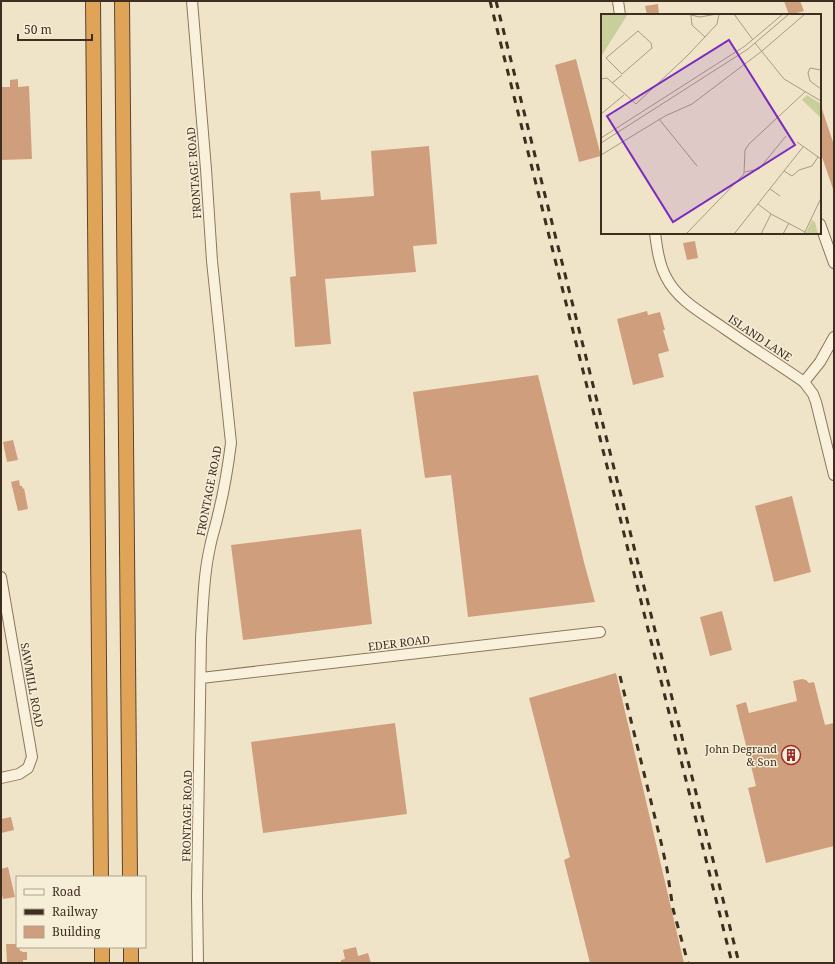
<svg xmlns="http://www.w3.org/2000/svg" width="835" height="964" font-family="'Noto Serif',serif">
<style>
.building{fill:#cf9f7d}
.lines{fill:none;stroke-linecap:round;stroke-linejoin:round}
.minor-casing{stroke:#8d765c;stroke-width:12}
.highway-casing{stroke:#5b4430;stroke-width:16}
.minor{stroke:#faf1dc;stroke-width:10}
.highway{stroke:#e0a458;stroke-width:14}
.rail{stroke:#3d2e20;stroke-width:3;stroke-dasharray:7 7;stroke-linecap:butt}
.labels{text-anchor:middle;stroke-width:3;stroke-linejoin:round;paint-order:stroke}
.street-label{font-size:11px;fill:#3d2e20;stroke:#f7eed8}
.poi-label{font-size:11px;fill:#3d2e20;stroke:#f7eed8;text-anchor:end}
.inset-road{fill:none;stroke:#a89b85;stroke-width:1}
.view{fill:#7b2cbf;fill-opacity:0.15;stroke:#7b2cbf;stroke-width:2}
.inset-edge{fill:none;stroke:#3d2e20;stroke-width:2}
</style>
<rect width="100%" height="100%" fill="#f0e4c8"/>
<g class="building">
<path d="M784 1H800L804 11 789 15Z"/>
<path d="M658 4 659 15H647L645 6Z"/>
<path d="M576 59 601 156 579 162 555 65Z"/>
<path d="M18 79V87L29 86 32 159 1 160V87H10V80Z"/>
<path d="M820 109H822L834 145V188L833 189 822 157H820Z"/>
<path d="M429 146 437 244 413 246 416 272 325 279 331 344 295 347 290 277 296 276 290 193 320 191 321 200 374 196 371 151Z"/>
<path d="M695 241 698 258 687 260 683 243Z"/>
<path d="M647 311 648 315 660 312 665 330H663L669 351 658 354 664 377 633 385 617 319Z"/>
<path d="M538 375 585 566 595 602 468 617 451 475 425 478 413 392Z"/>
<path d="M13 440 18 460 7 462 3 442Z"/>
<path d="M19 480 20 486H22L23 489 24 488 28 509 18 511 11 482Z"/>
<path d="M792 496 811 572 774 582 755 506Z"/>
<path d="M361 529 372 624 243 640 231 545Z"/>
<path d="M722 611 732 650 710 656 700 617Z"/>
<path d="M616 673 684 963H590L564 860 570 857 529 698Z"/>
<path d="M802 679 806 680 809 683 814 682 825 725 834 723V846L766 863 748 788 756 786 736 705 746 702 749 713 797 701 793 681Z"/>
<path d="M395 723 407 814 263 833 251 742Z"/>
<path d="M11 817 14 830 1 833V819Z"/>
<path d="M8 867 15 897 3 899 1 891V869Z"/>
<path d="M6 944H17V947H19L20 951H22V952H27V960H23V963H7Z"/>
<path d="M356 947 358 956 368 953 371 963H341V960L345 959 343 950Z"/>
</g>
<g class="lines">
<g class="minor-casing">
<g id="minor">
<path d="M192 1 206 169 212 261 231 443C228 467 224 491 218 515 216 525 212 536 210 547 203 577 203 608 201 638L197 896 198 963"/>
<path d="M618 1 620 15"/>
<path d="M820 224 834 263"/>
<path d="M655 233C657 248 659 264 666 277 678 301 704 314 725 329 751 347 778 364 804 382L813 394 816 402 834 475"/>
<path d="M804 382 820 362 834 337"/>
<path d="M1 577 32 757 28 768 19 774 1 778"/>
<path d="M201 678 600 632"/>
</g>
</g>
<g class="highway-casing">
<g id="highway">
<path d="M93 1 101 877"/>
<path d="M122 1 130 877"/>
<path d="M102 947V963"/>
<path d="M131 947V963"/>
</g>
</g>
<use href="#minor" class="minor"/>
<use href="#highway" class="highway"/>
<g class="rail">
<path d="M490 1 732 963"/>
<path d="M496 1 739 963"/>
<path d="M620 676 661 842 667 869 673 909 688 963"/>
</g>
</g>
<defs>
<g id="building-ring" transform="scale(1)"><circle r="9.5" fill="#f7eed8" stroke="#9e2a2b" stroke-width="1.5"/><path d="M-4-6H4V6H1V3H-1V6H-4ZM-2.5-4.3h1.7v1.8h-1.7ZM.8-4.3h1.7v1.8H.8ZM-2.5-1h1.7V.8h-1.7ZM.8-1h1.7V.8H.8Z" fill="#9e2a2b"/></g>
</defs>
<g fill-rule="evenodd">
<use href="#building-ring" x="791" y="755"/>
</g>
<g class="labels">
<g class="street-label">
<text transform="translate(194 173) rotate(-94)" y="4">FRONTAGE ROAD</text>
<text transform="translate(760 338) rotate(34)" y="4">ISLAND LANE</text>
<text transform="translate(209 491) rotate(-79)" y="4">FRONTAGE ROAD</text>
<text transform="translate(399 643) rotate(-7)" y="4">EDER ROAD</text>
<text transform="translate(32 685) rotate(80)" y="4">SAWMILL ROAD</text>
<text transform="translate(187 816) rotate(-89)" y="4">FRONTAGE ROAD</text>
</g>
<g class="poi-label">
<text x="777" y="753">John Degrand<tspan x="777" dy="13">&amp; Son</tspan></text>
</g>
</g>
<g transform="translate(601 14)">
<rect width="220" height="220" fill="#f0e4c8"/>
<path d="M0 0H27L1 41 0 40ZM206 81 220 90V104L201 86ZM211 206 214 208 217 220H204Z" fill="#c9cf9b"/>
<path class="inset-road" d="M85 0 99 3 116 0M133 0 152 26M90 2 91 11 104 23M37 17 50 29 51 34 21 60 5 44ZM154 29 183 65 220 87M220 56 209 54 207 59 209 67 220 75M0 65 6 64 35 90 87 41 116 10 118 0M11 69 21 61M0 100 23 81M58 105 96 152M0 124 144 32 182 0M196 128 220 145M0 129 147 35 188 0M0 141 64 102 91 90 161 37 204 0M183 157 191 162 198 156 211 152 217 143M144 158 158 155 185 122M169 175 179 182M157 190 170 200 204 218M85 220 143 160 144 136 148 130 204 78M133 220 202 133M160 220 170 200M182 220 188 209M203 220 220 184"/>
<path class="view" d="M128 26 194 131 72 208 6 102Z"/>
<rect width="220" height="220" class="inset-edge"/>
</g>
<rect width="835" height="964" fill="none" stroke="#3d2e20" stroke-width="4"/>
<rect x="16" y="876" width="130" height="72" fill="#f7eed8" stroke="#ada18e"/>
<rect x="24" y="889" width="20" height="6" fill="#faf1dc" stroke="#ada18e"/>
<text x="52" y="896" font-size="12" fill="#3d2e20">Road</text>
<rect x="24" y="909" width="20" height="6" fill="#3d2e20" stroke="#ada18e"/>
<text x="52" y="916" font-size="12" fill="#3d2e20">Railway</text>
<rect x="24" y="926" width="20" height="12" fill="#cf9f7d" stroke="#ada18e"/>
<text x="52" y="936" font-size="12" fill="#3d2e20">Building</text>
<path d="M18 34v6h74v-6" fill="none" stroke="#3d2e20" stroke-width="2"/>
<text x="24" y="34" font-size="12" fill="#3d2e20" stroke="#f7eed8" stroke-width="3" paint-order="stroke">50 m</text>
</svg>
